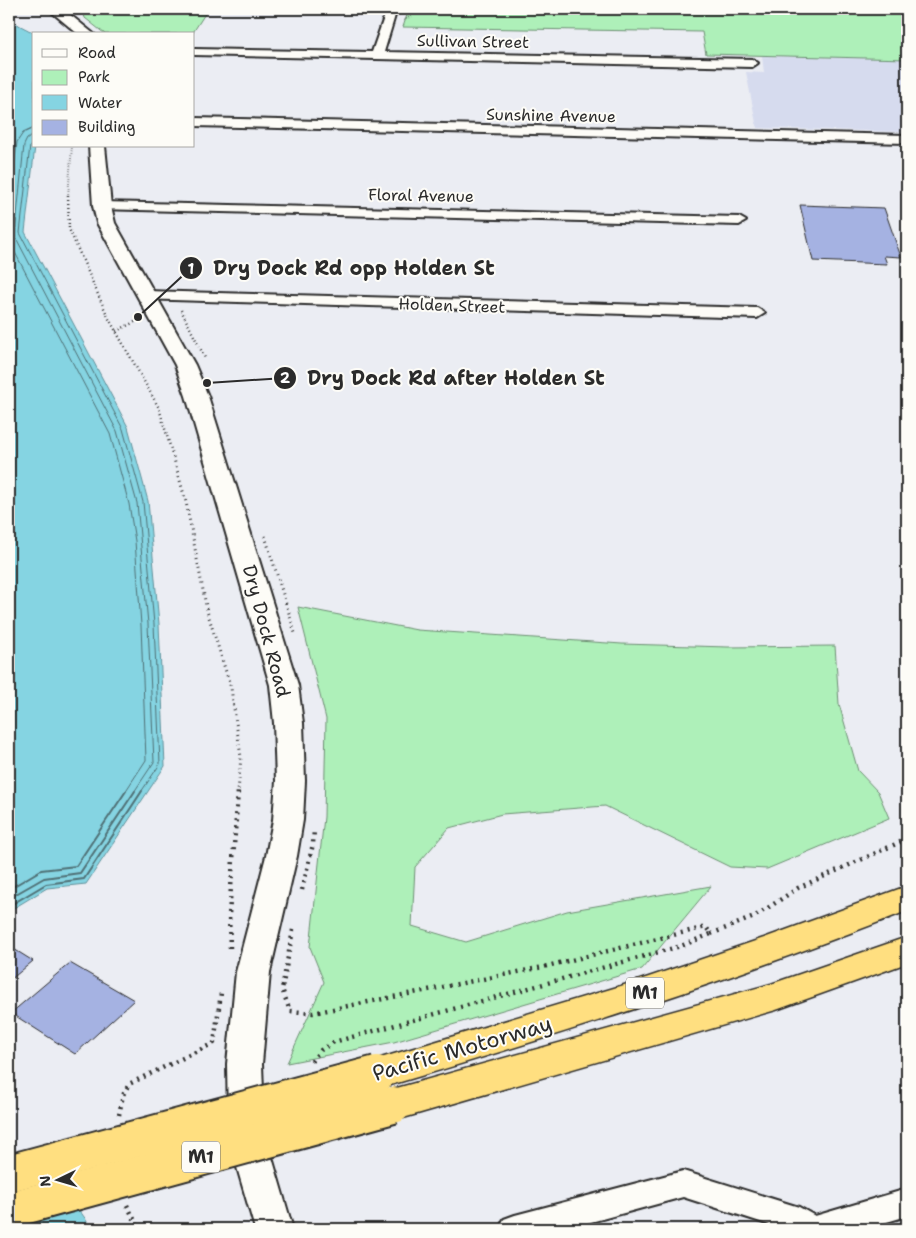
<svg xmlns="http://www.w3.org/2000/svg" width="916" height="1238" font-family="'Shantell Sans',sans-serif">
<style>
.built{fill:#d6dbee}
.green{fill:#aef0b9;stroke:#6c8e72}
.water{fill:#85d4e2;stroke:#619099}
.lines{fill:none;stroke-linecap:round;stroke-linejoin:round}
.shore-far1{stroke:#4f6f74;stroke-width:1}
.shore{stroke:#4f6f74;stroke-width:2}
.building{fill:#a5b2e2;stroke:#2b2b2b}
.minor-casing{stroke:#2b2b2b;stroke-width:4}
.tertiary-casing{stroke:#2b2b2b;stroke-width:4}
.motorway-casing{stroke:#2b2b2b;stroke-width:3}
.path-far3{stroke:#2b2b2b;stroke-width:2;stroke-dasharray:0.5 2;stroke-linecap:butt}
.path-far2{stroke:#2b2b2b;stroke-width:2.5;stroke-dasharray:1 3;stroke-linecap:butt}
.path-far1{stroke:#2b2b2b;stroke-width:3;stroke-dasharray:1 4;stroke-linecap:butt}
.path{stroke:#2b2b2b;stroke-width:4.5;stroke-dasharray:2 5;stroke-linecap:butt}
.minor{fill:#fdfcf7;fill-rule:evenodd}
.tertiary{fill:#fdfcf7;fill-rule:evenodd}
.motorway{fill:#ffdf80;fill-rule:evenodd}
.motorway-bridge-casing{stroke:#2b2b2b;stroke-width:40;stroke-linecap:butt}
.motorway-bridge{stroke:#ffdf80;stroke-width:36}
.labels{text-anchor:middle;stroke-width:4;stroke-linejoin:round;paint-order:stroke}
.far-street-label{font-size:16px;fill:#2b2b2b;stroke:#fdfcf7}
.shield{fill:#fdfcf7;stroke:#6a6a68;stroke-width:1}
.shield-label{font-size:18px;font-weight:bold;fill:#2b2b2b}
.street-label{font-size:19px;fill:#2b2b2b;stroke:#fdfcf7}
.near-street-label{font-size:22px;fill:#2b2b2b;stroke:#fdfcf7}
.leader{fill:none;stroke:#2b2b2b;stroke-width:2}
.callout-dot{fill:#2b2b2b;stroke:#fdfcf7;stroke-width:2}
.mark-label{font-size:15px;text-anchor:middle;font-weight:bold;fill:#fff}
.callout-label{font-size:20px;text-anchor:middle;font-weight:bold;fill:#2b2b2b;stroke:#fdfcf7;stroke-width:4;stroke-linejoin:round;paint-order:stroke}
</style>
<rect width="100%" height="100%" fill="#ebedf3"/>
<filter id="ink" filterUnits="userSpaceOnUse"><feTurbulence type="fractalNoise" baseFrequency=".02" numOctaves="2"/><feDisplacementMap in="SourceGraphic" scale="10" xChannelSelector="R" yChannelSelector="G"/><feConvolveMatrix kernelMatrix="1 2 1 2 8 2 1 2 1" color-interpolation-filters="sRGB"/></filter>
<g filter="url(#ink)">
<path class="built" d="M762 56 907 59V132L757 128 746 72 764 73Z"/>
<g class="green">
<path d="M82 9H208L192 34H105L85 18Z"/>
<path d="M409 9H907V59L706 54 702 32 403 27Z"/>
<path d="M298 607 417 630 622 644 728 647 835 646 839 704 858 771 878 792 889 818 767 869 730 867 605 806 502 814 449 828 415 867 412 926 466 942 567 911 711 886 642 969 394 1042 287 1063 324 982 310 947 324 817 326 719Z"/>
</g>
<g class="water">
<path d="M9 20 36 34H34L35 146 25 232 128 427 148 501 159 624 165 766 86 884 47 888 9 911Z"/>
<path d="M9 1167C36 1180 81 1199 90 1229H9Z"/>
</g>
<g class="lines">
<g class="shore-far1">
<path d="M34 135 27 139 24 145 15 236 117 431 137 503 148 624 154 762 134 792"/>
<path d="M34 142 30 146 20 233 123 429 143 502 154 624 160 764 141 792"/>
<path d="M9 211 17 142 23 133 34 128"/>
<path d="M9 241 110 434 129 504 135 541 141 625 146 760 125 792"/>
</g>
<g class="shore">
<path d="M9 889 41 870 76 866 126 791"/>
<path d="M9 898 44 878 80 873 135 791"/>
<path d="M9 906 46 884 84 879 142 791"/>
</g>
</g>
<g class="building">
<path d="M800 205 884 208 901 257 884 256 887 264 813 261Z"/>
<path d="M9 946 33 961 9 981Z"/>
<path d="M70 963 134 1000 75 1054 11 1013Z"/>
</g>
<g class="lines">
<g class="minor-casing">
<g id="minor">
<path d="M387 9H397L384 52 752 59 758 63 752 67 194 55V49L372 52Z"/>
<path d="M194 118 907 135V143L194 126Z"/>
<path d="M102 202 739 217 746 221 739 225 97 209 95 206 97 203Z"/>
<path d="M146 291 757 308 765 313 757 318 140 299 138 296Z"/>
<path d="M683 1171 799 1207 815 1216 907 1189V1216L863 1229H782L683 1197 565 1229H499L504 1219 515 1215Z"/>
</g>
</g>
<g class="tertiary-casing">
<g id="tertiary">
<path d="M48 9H63L94 34H78Z"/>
<path d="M89 146H105L111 206 115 223 195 365 208 396 298 685 303 723 305 781 303 820 297 856 270 972 262 1064 264 1119 269 1147 293 1229H255L231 1147 228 1119 227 1064 236 972 266 856 273 820 276 781 274 723 270 685 186 396 175 365 97 223 93 206Z"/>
</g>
</g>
<g class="motorway-casing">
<g id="motorway">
<path d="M907 886V911C733 980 556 1036 377 1089L364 1085 358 1074 364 1063 634 982 764 938Z"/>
<path d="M907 937V963L776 1010 393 1121 379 1116 374 1105 379 1094 393 1089 771 984Z"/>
</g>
</g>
<g class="path-far3">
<path d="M404 20 411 16 414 9"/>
<path d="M68 196 72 146"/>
</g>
<g class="path-far2">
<path d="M68 195 69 229 108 317 159 408 172 453"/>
<path d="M181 310 205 358"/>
<path d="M116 331 137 321"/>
</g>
<g class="path-far1">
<path d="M172 452 186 502 207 611 231 688 241 757 238 792"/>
<path d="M265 536 295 633"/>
</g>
<g class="path">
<path d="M302 890 313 844 314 830"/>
<path d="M293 930 282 989 290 1011 313 1013 543 967 706 927 711 934 681 946 334 1042 321 1050 311 1062"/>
<path d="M711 934 754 917 798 888 907 839"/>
<path d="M230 948 229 915 238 791"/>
<path d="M119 1115 123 1095 129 1084 214 1043 221 993"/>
<path d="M127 1205 139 1229"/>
</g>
<use href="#minor" class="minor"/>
<use href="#tertiary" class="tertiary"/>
<use href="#motorway" class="motorway"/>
<g class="motorway-bridge-casing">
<g id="motorway-bridge">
<path d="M9 1173 377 1074"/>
<path d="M9 1210 393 1105"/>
</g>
</g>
<use href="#motorway-bridge" class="motorway-bridge"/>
</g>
</g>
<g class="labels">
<g class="far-street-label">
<text transform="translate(473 41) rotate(1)" y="6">Sullivan Street</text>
<text transform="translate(551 115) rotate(1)" y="6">Sunshine Avenue</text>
<text transform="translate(421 195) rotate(1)" y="6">Floral Avenue</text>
<text transform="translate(452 305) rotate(2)" y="6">Holden Street</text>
</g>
<g class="shield">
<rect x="626" y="977.5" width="38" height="31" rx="4"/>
<rect x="182" y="1141.5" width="38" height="31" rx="4"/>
</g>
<g class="shield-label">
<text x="645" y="999">M1</text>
<text x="201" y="1163">M1</text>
</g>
<g class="street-label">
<text transform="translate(267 631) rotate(75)" y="7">Dry Dock Road</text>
</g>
<g class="near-street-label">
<text transform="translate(462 1048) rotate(-16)" y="8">Pacific Motorway</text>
</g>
</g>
<path class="leader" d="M138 317L191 268M207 383L285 378"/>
<g class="callout-dot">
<circle cx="138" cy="317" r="5"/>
<circle cx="207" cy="383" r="5"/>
<circle cx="191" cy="268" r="12"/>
<circle cx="285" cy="378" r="12"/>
</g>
<g class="mark-label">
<text x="191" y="274">1</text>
<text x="285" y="383">2</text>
</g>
<g class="callout-label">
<text x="354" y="275">Dry Dock Rd opp Holden St</text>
<text x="456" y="385">Dry Dock Rd after Holden St</text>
</g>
<rect width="916" height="1238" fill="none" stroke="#fdfcf7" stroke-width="30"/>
<rect x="15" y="15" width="886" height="1208" fill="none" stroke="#2b2b2b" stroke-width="2" filter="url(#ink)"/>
<rect x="32" y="32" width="162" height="115" fill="#fdfcf7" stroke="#a9a8a5"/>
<rect x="42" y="49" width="25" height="8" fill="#fdfcf7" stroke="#a9a8a5"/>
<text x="78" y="58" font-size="15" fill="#2b2b2b">Road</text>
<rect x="42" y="70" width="25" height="15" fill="#aef0b9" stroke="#a9a8a5"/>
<text x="78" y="82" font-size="15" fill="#2b2b2b">Park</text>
<rect x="42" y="95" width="25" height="15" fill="#85d4e2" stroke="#a9a8a5"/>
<text x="78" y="108" font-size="15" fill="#2b2b2b">Water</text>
<rect x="42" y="120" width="25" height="15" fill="#a5b2e2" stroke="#a9a8a5"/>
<text x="78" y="132" font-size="15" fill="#2b2b2b">Building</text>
<g transform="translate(58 1180) rotate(265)" stroke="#fdfcf7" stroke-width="4" paint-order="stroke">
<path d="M0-4L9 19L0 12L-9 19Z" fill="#2b2b2b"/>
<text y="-8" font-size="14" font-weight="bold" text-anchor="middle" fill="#2b2b2b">N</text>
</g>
</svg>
